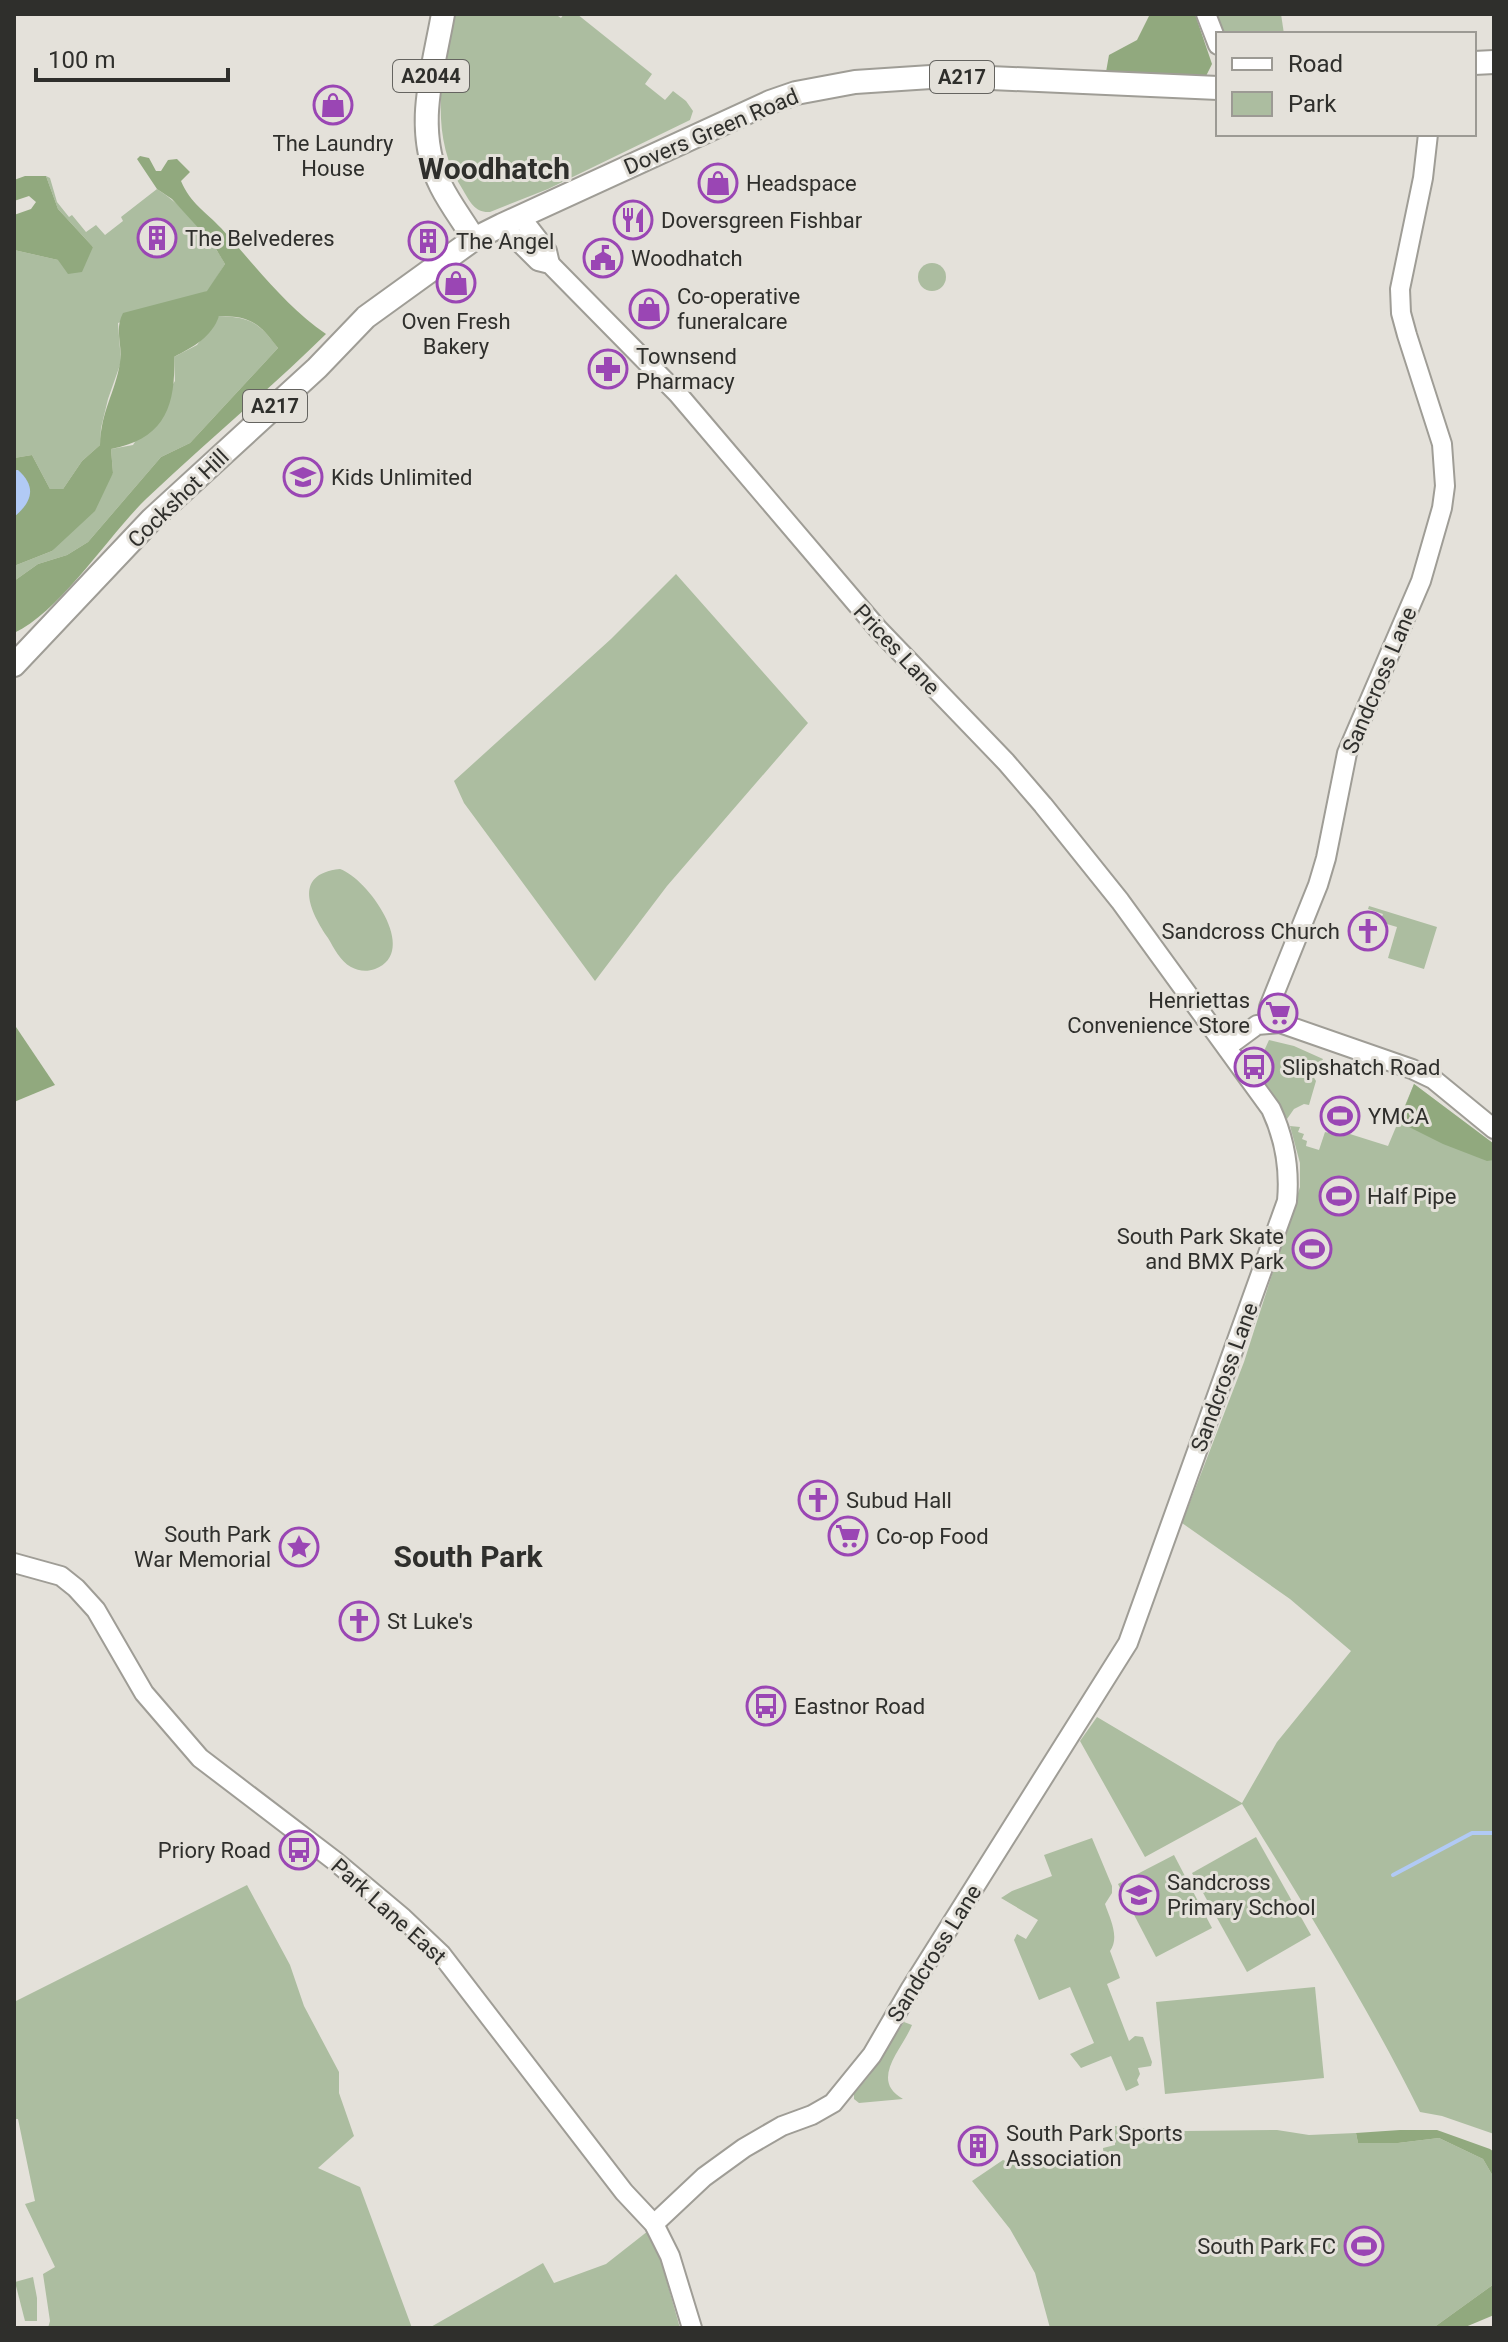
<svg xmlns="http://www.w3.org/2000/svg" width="1508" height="2342" font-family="Roboto,sans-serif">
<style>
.green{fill:#acbda0}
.forest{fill:#91a97e}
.water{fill:#b1caf5}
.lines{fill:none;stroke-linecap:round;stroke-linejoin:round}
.stream{stroke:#b1caf5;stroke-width:4}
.minor-casing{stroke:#9f9d96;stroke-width:22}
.major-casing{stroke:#9f9d96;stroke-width:26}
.minor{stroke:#fff;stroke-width:18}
.major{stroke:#fff;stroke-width:22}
.labels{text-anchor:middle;stroke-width:6;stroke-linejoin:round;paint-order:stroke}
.shield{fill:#e4e1da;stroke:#656460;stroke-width:2}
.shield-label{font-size:20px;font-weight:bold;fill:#2f2f2c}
.street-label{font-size:22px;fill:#2f2f2c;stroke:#e4e1da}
.poi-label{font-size:22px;fill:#2f2f2c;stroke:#e4e1da;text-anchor:start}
.district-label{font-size:30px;font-weight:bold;fill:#2f2f2c;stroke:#e4e1da}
</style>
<rect width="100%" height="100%" fill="#e4e1da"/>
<g class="green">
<path d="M453 14H555L561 18 564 14H577L652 74 645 84 665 100 673 91 686 101 693 111 690 120 548 189 490 212C475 213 470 202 463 190 428 136 442 74 453 14Z"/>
<path d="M1216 14H1281L1284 34H1224Z"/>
<path d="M46 176 50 178 57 202 69 217 72 215 86 232 96 225 105 235 123 221 121 217 157 189C185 207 209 235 225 264L208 291 118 323 121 362 108 399 101 428 100 445 82 461 63 489H50L32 455 14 458V250L58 260 93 247 58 209Z"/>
<circle cx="932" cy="277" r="14"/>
<path d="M219 316C251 317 259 323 278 348L190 443 161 457 88 542 67 555 38 564 14 581V566L52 551 113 473 111 449 133 445 175 381 174 357 197 345Z"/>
<path d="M676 574 808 723 667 886 595 981 464 803 454 781 611 639Z"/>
<path d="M340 869C367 878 421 952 375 969 367 972 358 971 351 967 340 961 334 948 328 938 311 913 291 874 340 869Z"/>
<path d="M1369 906 1437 927 1424 969 1388 958 1397 927 1380 922 1383 914 1368 909Z"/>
<path d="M1269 1040 1294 1046 1323 1059 1313 1076 1316 1081 1309 1105 1304 1104 1294 1109 1287 1119 1255 1071Z"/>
<path d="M1414 1084 1494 1144V2134L1442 2116 1420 2112C1367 2005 1304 1905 1242 1804L1145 1857 1080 1741 1097 1717 1242 1803 1277 1742 1351 1651 1290 1599 1182 1523 1244 1362 1300 1187V1163L1290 1126 1300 1127 1298 1132 1304 1134 1302 1139 1307 1141 1306 1146 1319 1150 1325 1132 1333 1134 1334 1129 1388 1146Z"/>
<path d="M1256 1837 1311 1935 1247 1972 1192 1873Z"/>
<path d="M1092 1838 1112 1886V1893L1105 1904C1110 1919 1120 1937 1110 1951L1120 1978 1107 1984 1129 2041 1135 2036 1143 2037 1152 2062 1151 2066 1138 2068 1140 2074 1137 2080 1139 2085 1126 2091 1111 2056 1081 2068 1070 2054 1094 2043 1070 1987 1039 2000 1014 1940 1017 1934 1026 1939 1038 1920 1001 1898 1012 1891 1052 1876 1044 1855Z"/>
<path d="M1174 1855 1212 1928 1156 1957 1118 1884Z"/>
<path d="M247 1885 290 1965 304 2006 339 2072V2093L354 2136 318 2168 360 2187 412 2328H48L50 2321 43 2274 55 2267 25 2204 35 2201 18 2119H14V2002Z"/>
<path d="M1315 1987 1324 2078 1165 2094 1156 2002Z"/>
<path d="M904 2022 912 2025C902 2050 869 2080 903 2099L859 2103 854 2099V2094L869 2076Z"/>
<path d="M1115 2126 1185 2131 1277 2130 1309 2135 1356 2133 1358 2143H1398L1439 2138 1483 2159 1494 2178V2284L1433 2328H1050L1035 2273 1010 2229 972 2181 1003 2160 1023 2168 1104 2157 1103 2148 1115 2145Z"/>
<path d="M648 2231 657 2247 680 2328H429L543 2263 554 2283 606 2264Z"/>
<path d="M33 2277 37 2298V2321H25L15 2282Z"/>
</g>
<g class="forest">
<path d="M1150 14H1195L1212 64 1205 78 1106 72 1109 55 1137 40Z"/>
<path d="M140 156 149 158 156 171H161L168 160 177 159 190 172 181 181C191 204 205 211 221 228 255 265 285 306 326 334 268 391 205 443 146 499 107 537 61 611 14 633V581L38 564 67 555 88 542 161 457 190 443 278 348C259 323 251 316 219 316 212 337 193 347 174 357 176 407 164 439 111 449L113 473 95 511 52 551 14 566V517L18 470 14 471V458L32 455 50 489H63L82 461 100 445C101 411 115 393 120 363 123 345 114 330 123 313L207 291 225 264 213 244 172 199 157 189 137 159Z"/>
<path d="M25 176H46L58 209 93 247 82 272 68 274 58 260 14 250V215L31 209 36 202 29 196 14 201V180Z"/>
<path d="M14 1024 55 1085 14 1102Z"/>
<path d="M1414 1084 1494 1144V1160L1487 1161 1443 1144 1399 1122Z"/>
<path d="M1400 2130H1437L1490 2149 1494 2152V2178L1483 2159 1439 2138 1398 2143H1358L1356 2133Z"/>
<path d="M1494 2284V2315L1463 2328H1433Z"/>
</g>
<path class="water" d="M18 470C37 487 32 502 14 517V471Z"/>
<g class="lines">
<path class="stream" d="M1393 1875 1472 1833H1494"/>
<g class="minor-casing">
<g id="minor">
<path d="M1206 14 1218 45"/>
<path d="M520 216 547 251 550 264"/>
<path d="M502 225 538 261 550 264 678 394 878 629 1006 762 1043 805 1120 901 1271 1109C1285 1139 1290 1168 1287 1201L1128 1643 911 1988 872 2055 833 2103 812 2115 782 2126 744 2148 704 2177 654 2224"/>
<path d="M1267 1024 1269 1007 1318 885 1326 858 1347 753 1421 581 1442 508 1445 486 1442 444 1407 335 1401 313 1400 289 1423 178 1428 134"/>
<path d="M1227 1047 1257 1025 1280 1023 1412 1069 1433 1079 1494 1129"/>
<path d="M14 1563 61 1576 76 1588 96 1610 144 1693 200 1758 335 1861 403 1918 441 1954 624 2192 654 2224 670 2256 692 2328"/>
</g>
</g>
<g class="major-casing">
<g id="major">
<path d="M443 14C433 71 413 130 441 186 450 204 463 221 474 239"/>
<path d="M1474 63 1494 62"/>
<path d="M14 665 152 519 317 368 366 317 474 239 502 225 770 102 796 93 855 82 946 76 1218 88"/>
</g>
</g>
<use href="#minor" class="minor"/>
<use href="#major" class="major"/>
</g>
<defs>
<g id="shop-ring" transform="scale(2)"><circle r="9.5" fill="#e4e1da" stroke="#9a46b4" stroke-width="1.5"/><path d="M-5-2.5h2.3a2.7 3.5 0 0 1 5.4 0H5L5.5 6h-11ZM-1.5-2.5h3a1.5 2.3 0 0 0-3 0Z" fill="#9a46b4"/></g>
<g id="restaurant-ring" transform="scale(2)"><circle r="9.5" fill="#e4e1da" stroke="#9a46b4" stroke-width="1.5"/><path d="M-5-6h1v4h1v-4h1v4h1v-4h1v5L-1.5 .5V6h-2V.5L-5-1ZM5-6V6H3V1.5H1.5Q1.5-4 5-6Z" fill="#9a46b4"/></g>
<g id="building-ring" transform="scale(2)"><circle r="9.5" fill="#e4e1da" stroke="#9a46b4" stroke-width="1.5"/><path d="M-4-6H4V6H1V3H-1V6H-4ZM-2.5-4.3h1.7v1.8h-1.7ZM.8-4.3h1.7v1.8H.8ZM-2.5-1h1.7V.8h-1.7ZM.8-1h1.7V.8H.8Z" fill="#9a46b4"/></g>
<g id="civic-ring" transform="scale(2)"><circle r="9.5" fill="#e4e1da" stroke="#9a46b4" stroke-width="1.5"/><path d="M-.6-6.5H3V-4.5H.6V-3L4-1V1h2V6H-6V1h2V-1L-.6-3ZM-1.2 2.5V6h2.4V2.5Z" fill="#9a46b4"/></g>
<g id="pharmacy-ring" transform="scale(2)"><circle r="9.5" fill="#e4e1da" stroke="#9a46b4" stroke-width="1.5"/><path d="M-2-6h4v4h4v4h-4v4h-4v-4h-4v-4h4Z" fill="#9a46b4"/></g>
<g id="school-ring" transform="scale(2)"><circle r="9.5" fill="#e4e1da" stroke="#9a46b4" stroke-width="1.5"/><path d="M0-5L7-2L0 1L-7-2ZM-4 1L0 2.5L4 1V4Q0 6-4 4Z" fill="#9a46b4"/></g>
<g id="church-ring" transform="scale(2)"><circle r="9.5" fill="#e4e1da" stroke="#9a46b4" stroke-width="1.5"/><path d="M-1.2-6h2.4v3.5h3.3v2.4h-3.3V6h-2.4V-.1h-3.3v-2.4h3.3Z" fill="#9a46b4"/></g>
<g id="supermarket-ring" transform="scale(2)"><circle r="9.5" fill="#e4e1da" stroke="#9a46b4" stroke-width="1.5"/><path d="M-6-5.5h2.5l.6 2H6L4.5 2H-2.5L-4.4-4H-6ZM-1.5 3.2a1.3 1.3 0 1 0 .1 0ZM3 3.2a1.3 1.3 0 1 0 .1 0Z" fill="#9a46b4"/></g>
<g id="bus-ring" transform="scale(2)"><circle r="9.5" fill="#e4e1da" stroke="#9a46b4" stroke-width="1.5"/><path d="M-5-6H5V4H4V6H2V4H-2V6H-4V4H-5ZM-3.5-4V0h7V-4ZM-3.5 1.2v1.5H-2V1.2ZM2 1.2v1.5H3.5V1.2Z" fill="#9a46b4"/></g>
<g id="stadium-ring" transform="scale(2)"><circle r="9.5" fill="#e4e1da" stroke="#9a46b4" stroke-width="1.5"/><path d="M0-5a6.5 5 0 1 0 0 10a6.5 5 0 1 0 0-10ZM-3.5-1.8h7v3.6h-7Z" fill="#9a46b4"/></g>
<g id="sight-ring" transform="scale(2)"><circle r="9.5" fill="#e4e1da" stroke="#9a46b4" stroke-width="1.5"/><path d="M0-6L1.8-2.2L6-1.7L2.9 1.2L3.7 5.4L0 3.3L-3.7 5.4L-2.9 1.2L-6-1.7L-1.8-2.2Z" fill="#9a46b4"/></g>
</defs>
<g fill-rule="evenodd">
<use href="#shop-ring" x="333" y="105"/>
<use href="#shop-ring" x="718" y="183"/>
<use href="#restaurant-ring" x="633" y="220"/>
<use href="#building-ring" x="157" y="238"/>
<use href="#building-ring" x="428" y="241"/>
<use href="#civic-ring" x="603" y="258"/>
<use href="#shop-ring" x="456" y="283"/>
<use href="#shop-ring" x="649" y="309"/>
<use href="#pharmacy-ring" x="608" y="369"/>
<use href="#school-ring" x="303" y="477"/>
<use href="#church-ring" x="1368" y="931"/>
<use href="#supermarket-ring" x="1278" y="1013"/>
<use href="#bus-ring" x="1254" y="1067"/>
<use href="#stadium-ring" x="1340" y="1116"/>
<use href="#stadium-ring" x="1339" y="1196"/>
<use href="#stadium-ring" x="1312" y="1249"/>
<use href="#church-ring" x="818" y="1500"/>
<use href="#supermarket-ring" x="848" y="1536"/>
<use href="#sight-ring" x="299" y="1547"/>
<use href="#church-ring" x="359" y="1621"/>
<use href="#bus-ring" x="766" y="1706"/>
<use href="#bus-ring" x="299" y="1850"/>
<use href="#school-ring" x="1139" y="1895"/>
<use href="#building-ring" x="978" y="2146"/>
<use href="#stadium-ring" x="1364" y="2246"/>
</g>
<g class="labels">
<g class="shield">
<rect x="393" y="60" width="76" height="32" rx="6"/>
<rect x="930" y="61" width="64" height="32" rx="6"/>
<rect x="243" y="390" width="64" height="32" rx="6"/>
</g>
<g class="shield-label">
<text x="431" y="83">A2044</text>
<text x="962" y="84">A217</text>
<text x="275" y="413">A217</text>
</g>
<g class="street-label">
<text transform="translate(711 131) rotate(-23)" y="8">Dovers Green Road</text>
<text transform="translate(178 498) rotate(-44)" y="8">Cockshot Hill</text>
<text transform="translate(897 649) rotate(47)" y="8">Prices Lane</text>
<text transform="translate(1379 680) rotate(-67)" y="8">Sandcross Lane</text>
<text transform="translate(1224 1377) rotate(-70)" y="8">Sandcross Lane</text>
<text transform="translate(389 1911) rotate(42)" y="8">Park Lane East</text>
<text transform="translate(934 1953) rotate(-58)" y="8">Sandcross Lane</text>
</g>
<g class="poi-label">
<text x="333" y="151" text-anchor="middle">The Laundry<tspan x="333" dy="25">House</tspan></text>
<text x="746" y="191">Headspace</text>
<text x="661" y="228">Doversgreen Fishbar</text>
<text x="185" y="246">The Belvederes</text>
<text x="456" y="249">The Angel</text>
<text x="631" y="266">Woodhatch</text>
<text x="677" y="304">Co-operative<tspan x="677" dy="25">funeralcare</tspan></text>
<text x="456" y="329" text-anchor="middle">Oven Fresh<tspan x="456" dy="25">Bakery</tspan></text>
<text x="636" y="364">Townsend<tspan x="636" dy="25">Pharmacy</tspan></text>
<text x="331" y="485">Kids Unlimited</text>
<text x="1340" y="939" text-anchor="end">Sandcross Church</text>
<text x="1250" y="1008" text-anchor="end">Henriettas<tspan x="1250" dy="25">Convenience Store</tspan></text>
<text x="1282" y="1075">Slipshatch Road</text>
<text x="1368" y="1124">YMCA</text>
<text x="1367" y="1204">Half Pipe</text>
<text x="1284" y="1244" text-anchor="end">South Park Skate<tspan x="1284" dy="25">and BMX Park</tspan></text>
<text x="846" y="1508">Subud Hall</text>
<text x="271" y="1542" text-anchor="end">South Park<tspan x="271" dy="25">War Memorial</tspan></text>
<text x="876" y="1544">Co-op Food</text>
<text x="387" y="1629">St Luke's</text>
<text x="794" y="1714">Eastnor Road</text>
<text x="271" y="1858" text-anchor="end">Priory Road</text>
<text x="1167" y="1890">Sandcross<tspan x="1167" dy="25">Primary School</tspan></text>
<text x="1006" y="2141">South Park Sports<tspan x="1006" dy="25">Association</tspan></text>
<text x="1336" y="2254" text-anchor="end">South Park FC</text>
</g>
<g class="district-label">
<text x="494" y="179">Woodhatch</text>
<text x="468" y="1567">South Park</text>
</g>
</g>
<rect width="1508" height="2342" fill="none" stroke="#2f2f2c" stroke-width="32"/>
<rect x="1216" y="32" width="260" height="104" fill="#e4e1da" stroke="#9c9a94" stroke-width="2"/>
<rect x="1232" y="58" width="40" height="12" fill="#ffffff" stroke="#9c9a94" stroke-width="2"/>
<text x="1288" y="72" font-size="24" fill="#2f2f2c">Road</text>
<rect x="1232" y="92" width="40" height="24" fill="#acbda0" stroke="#9c9a94" stroke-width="2"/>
<text x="1288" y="112" font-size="24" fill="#2f2f2c">Park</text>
<path d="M36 68v12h192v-12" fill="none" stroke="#2f2f2c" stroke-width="4"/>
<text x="48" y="68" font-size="24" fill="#2f2f2c" stroke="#e4e1da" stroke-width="6" paint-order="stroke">100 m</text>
</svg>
